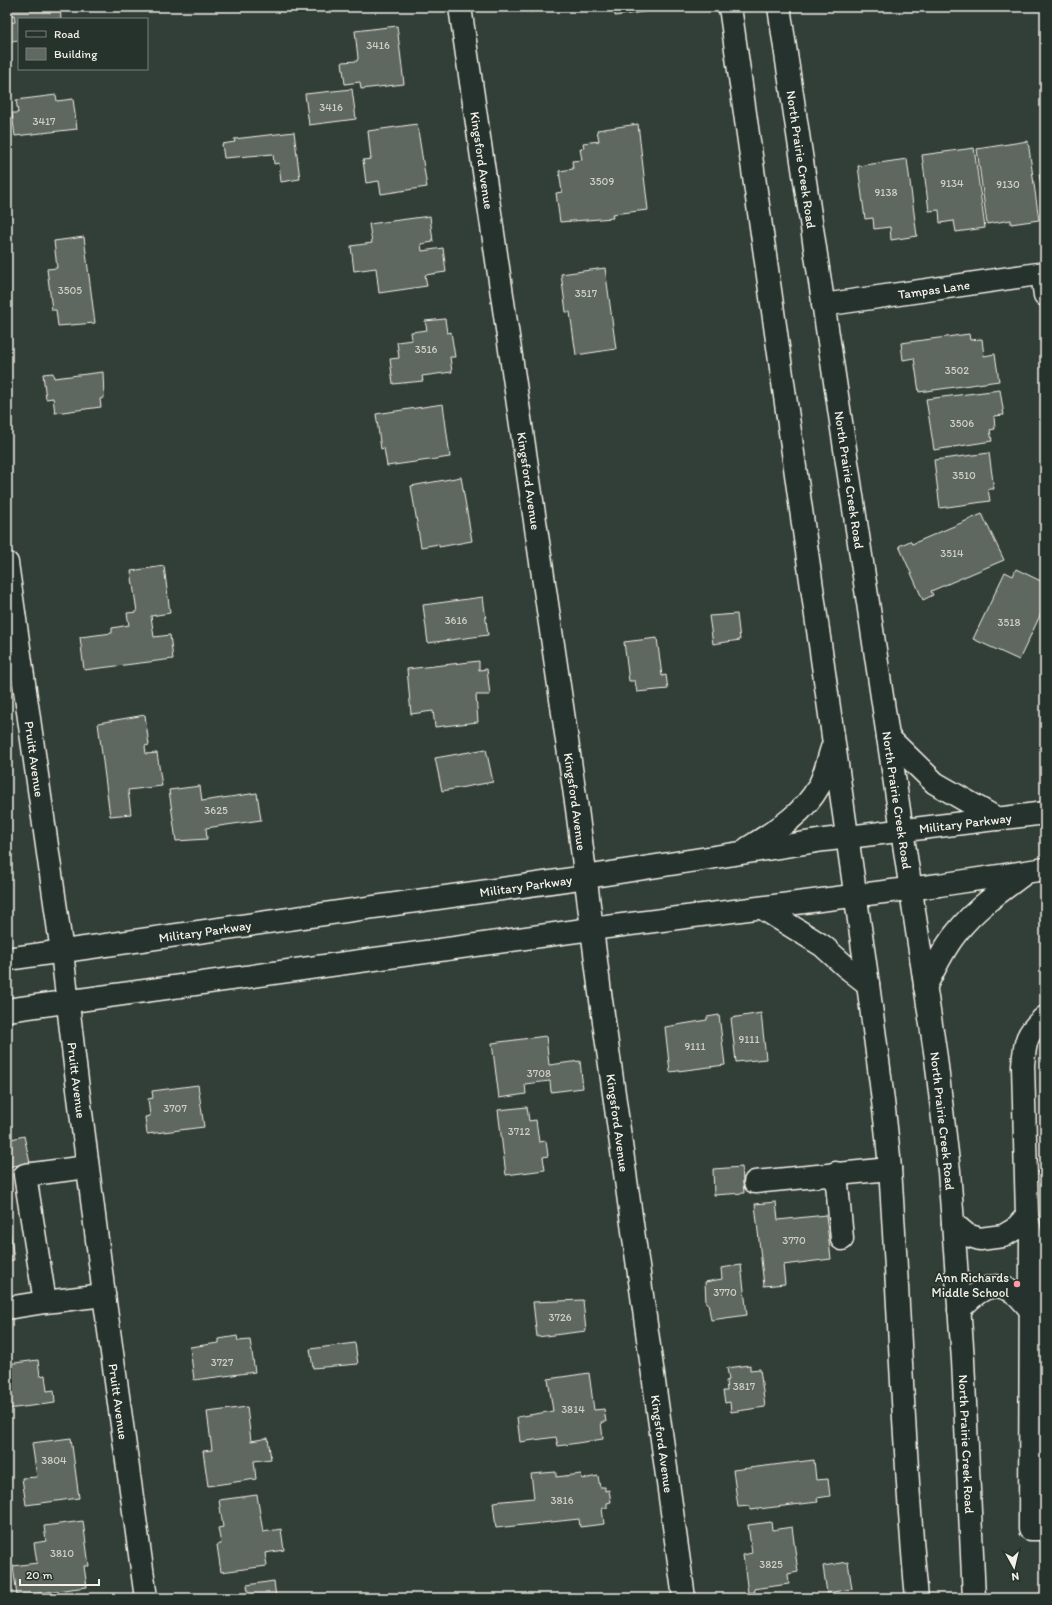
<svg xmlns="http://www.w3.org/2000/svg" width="1052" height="1605" font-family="Itim,sans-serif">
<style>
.building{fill:#5f6861;stroke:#f4f1e8}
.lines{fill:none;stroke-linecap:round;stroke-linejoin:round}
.minor-casing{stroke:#f4f1e8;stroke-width:25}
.major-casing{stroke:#f4f1e8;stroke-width:25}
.minor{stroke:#26332d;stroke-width:22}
.major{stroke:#26332d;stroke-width:22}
.poi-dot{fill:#ff9aa2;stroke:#26332d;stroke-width:1.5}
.labels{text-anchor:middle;stroke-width:3.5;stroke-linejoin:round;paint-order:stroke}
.number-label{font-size:11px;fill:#cfcfc6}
.street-label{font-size:13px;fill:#f4f1e8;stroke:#26332d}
.poi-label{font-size:13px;fill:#f4f1e8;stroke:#26332d;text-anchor:end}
</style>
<rect width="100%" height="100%" fill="#323e38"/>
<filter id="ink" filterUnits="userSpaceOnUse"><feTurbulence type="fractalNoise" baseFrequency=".025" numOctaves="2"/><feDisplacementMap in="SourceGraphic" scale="8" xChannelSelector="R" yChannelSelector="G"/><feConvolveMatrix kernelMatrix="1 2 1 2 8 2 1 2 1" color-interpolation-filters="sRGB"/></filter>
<g filter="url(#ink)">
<g class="building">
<path d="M8 7H60L61 19H19V40L7 42V23L15 22 14 15 9 16Z"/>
<path d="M529 7H560L530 12Z"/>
<path d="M614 7H663L664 9 615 16Z"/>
<path d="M397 26 404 84 361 89 360 82 345 84 342 62 357 61 358 58 355 31Z"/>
<path d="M352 89 356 119 309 125 305 94Z"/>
<path d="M56 95 57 101 73 99 77 129 15 136 12 113H18L16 100Z"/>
<path d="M417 124 427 187 381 194 379 181 366 183 363 160 371 159 368 131Z"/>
<path d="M638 124 648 210 612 214 613 218 560 222 556 193 562 192 559 171 573 169 572 161 582 160 580 149 584 148 583 143 599 141 597 130Z"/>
<path d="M294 132 300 179 281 182 279 163 274 164 273 154 224 158 222 144 235 142 234 139Z"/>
<path d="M1028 141 1039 220 1011 224V220L987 224 977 149Z"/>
<path d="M974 148 985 228 956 232 954 221 940 223 939 210 929 211 922 155Z"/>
<path d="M907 159 917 236 891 240 890 227 874 229 873 218 865 219 858 166Z"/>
<path d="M1045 173V209L1039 174Z"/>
<path d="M430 216 433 242 421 244 422 251 443 248 446 272 425 275 427 286 379 293 376 268 354 271 351 246 372 243 369 224Z"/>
<path d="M84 237 95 323 58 326 56 310H52L47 269 57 268 54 241Z"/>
<path d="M605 268 616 349 576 355 570 312H566L561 274Z"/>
<path d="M445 319 447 333 451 332 455 357H450L452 372 422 376 423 381 393 384 390 359 399 358 397 342 412 340 411 332 427 330 425 321Z"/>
<path d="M969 334 970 340 982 339 984 356 995 354 999 381 919 392 914 358 903 360 901 343Z"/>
<path d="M103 372 104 398 100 399 101 407 55 413 53 398 46 399 43 374 53 373 54 378Z"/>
<path d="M1000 390 1004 415 994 416 995 429 990 430 992 441 934 450 926 399Z"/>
<path d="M443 404 450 457 387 466 384 448 381 449 376 414Z"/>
<path d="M989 453 994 489H988L990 501 940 508 934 460Z"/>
<path d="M461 477 472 541 439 547V544L421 547 411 486Z"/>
<path d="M982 514 1004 560 931 591 933 595 923 600 899 546 910 541 912 544Z"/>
<path d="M164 566 170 613 151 616 154 637 170 635 173 659 84 670 80 637 112 633V628L129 625 127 613 137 612 131 571Z"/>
<path d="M1016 569 1045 583V605L1019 660 973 639 1005 572 1013 576Z"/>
<path d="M483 597 488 635 428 643 423 605Z"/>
<path d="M737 614 740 640 713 644 709 616Z"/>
<path d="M657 638 662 676 666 675 668 689 637 692 635 681H629L624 642Z"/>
<path d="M479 661V670L487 669 490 695H476L478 722 435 727 433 711 411 714 407 669Z"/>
<path d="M145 715 149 745 145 746 146 754 157 753 162 786 128 790 131 814 110 816 98 723Z"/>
<path d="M486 749 493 782 442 791 435 758Z"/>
<path d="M200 786 202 801 257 793 261 820 206 828 207 839 176 841 169 790Z"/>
<path d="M761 1013 766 1059 736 1062 731 1018Z"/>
<path d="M719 1015 725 1065 670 1072 665 1027 707 1020V1017Z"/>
<path d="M546 1036 549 1065 580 1061 583 1088 551 1092 550 1081 525 1084 526 1094 499 1098 492 1043Z"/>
<path d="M198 1085 204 1127 147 1134 145 1117 150 1116 148 1099 153 1098 152 1091Z"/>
<path d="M527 1107 529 1121 536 1120 539 1142 546 1141 548 1156 543 1157 545 1170 506 1175 498 1110Z"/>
<path d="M24 1136 30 1163 7 1167V1140Z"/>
<path d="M742 1167 744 1193 714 1195 713 1169Z"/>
<path d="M776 1202 778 1220 826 1215 831 1259 783 1265 785 1284 764 1286 755 1204Z"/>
<path d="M7 1210 14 1260 7 1261 8 1267H7Z"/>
<path d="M741 1265 747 1315 711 1320 708 1303H706L705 1282 722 1279 721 1268Z"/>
<path d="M583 1300 586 1331 537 1337 533 1302Z"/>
<path d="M237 1336 238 1341 250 1340 255 1372 194 1380 190 1347 219 1343V1339Z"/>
<path d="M355 1343 358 1364 313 1368 310 1349Z"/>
<path d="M38 1360 40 1376 45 1375 47 1391 54 1390 55 1403 7 1409V1364Z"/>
<path d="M750 1365V1370L760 1369 765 1407 731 1412 730 1402 725 1403 723 1391H727L726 1381 729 1380 727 1368Z"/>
<path d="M589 1373 594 1410 604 1409 606 1422H601L603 1439 558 1446 556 1437 520 1442 517 1417 553 1411 548 1379Z"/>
<path d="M247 1407 251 1441 268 1438 271 1459 254 1461 256 1479 208 1486 203 1451 212 1450 207 1412Z"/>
<path d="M71 1438 79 1498 26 1505 22 1478 37 1477 32 1443Z"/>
<path d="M814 1460 816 1480 828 1479 830 1496 817 1498 818 1502 750 1510V1506L738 1507 733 1470Z"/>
<path d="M556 1472V1477L581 1474 582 1479 598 1476 600 1487H605V1491L609 1490 611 1502 607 1503V1508H602L604 1524 580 1527 579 1519 496 1528 493 1502 534 1498 531 1474Z"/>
<path d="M257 1495 263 1532 281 1529 284 1550 265 1553 267 1566 221 1572 217 1545 221 1544 218 1528 223 1527 219 1500Z"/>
<path d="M83 1521 89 1566H84L87 1587 17 1596 13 1566 37 1563 34 1543 46 1541 44 1526Z"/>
<path d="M771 1522 772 1530 792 1527 798 1572 788 1574 789 1584 754 1589 755 1592 748 1593 743 1555 752 1553 748 1525Z"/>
<path d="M848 1562 852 1589 827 1593 823 1566Z"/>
<path d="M274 1581 276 1598H249L247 1585Z"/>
</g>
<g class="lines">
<g class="minor-casing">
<g id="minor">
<path id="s1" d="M460 7 577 809 600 993 684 1598"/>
<path d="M1042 274 1045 295"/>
<path id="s2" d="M823 305 1045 273"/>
<path id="s3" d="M7 563 62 952 75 1065 104 1295 146 1598"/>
<path d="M836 1173 842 1239"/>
<path d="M755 1182 890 1169"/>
<path d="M1027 1216 1031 1236 1030 1529H1045"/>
<path d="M953 1223 967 1235 980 1239 1003 1236 1015 1229 1027 1216 1023 1065C1025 1041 1026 1033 1045 1017"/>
<path d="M45 1302 104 1295"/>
<path d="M7 1308 45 1302 25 1175 87 1167"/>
<path d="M959 1310C975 1293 993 1276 1016 1294 1021 1298 1026 1305 1031 1310"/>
</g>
</g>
<g class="major-casing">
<g id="major">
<path d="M730 7 868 984C876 1046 885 1107 890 1169 900 1312 903 1455 917 1598"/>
<path id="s4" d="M779 7 936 1058 949 1171 953 1223 963 1360 974 1598"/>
<path d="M888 737 935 783 998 819"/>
<path d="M748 848C775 831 803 815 819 786 825 775 828 760 832 748"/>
<path d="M762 908 823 946 845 966 868 984"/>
<path id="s5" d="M7 959 586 877 824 840 1045 813"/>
<path d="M925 987C935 968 944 947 958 931 976 908 1001 891 1024 874"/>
<path d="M7 1010 591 929 939 885 1045 869"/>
</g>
</g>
<use href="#minor" class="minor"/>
<use href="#major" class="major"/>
</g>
</g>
<circle class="poi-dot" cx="1017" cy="1284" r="4"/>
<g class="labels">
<g class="number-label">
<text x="378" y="49">3416</text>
<text x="331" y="111">3416</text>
<text x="44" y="125">3417</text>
<text x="602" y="185">3509</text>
<text x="952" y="187">9134</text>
<text x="1008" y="188">9130</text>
<text x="886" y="196">9138</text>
<text x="70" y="294">3505</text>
<text x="586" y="297">3517</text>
<text x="426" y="353">3516</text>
<text x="957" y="374">3502</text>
<text x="962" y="427">3506</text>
<text x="964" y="479">3510</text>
<text x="952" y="557">3514</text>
<text x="456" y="624">3616</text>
<text x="1009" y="626">3518</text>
<text x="216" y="814">3625</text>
<text x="749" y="1043">9111</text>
<text x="695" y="1050">9111</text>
<text x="539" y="1077">3708</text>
<text x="175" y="1112">3707</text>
<text x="519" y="1135">3712</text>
<text x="794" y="1244">3770</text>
<text x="725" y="1296">3770</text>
<text x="560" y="1321">3726</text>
<text x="222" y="1366">3727</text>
<text x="744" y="1390">3817</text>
<text x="573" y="1413">3814</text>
<text x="54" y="1464">3804</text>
<text x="562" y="1504">3816</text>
<text x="62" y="1557">3810</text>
<text x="771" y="1568">3825</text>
</g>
<g class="street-label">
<text dy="5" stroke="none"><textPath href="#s4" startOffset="154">North Prairie Creek Road</textPath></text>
<text dy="5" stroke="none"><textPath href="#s1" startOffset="155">Kingsford Avenue</textPath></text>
<text dy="5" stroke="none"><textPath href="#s2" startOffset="112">Tampas Lane</textPath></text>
<text dy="5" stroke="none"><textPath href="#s4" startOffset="478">North Prairie Creek Road</textPath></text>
<text dy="5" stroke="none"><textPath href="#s1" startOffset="479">Kingsford Avenue</textPath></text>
<text dy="5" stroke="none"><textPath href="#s3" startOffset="198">Pruitt Avenue</textPath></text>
<text dy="5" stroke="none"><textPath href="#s4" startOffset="802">North Prairie Creek Road</textPath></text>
<text dy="5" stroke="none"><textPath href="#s1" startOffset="803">Kingsford Avenue</textPath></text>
<text dy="5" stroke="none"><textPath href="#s5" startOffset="968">Military Parkway</textPath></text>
<text dy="5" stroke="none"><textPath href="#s5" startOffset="524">Military Parkway</textPath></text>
<text dy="5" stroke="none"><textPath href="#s5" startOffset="200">Military Parkway</textPath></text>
<text dy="5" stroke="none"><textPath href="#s3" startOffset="522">Pruitt Avenue</textPath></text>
<text dy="5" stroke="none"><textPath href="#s4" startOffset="1126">North Prairie Creek Road</textPath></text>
<text dy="5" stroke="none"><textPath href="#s1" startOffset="1127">Kingsford Avenue</textPath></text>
<text dy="5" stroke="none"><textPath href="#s3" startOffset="846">Pruitt Avenue</textPath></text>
<text dy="5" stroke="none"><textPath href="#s1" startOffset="1451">Kingsford Avenue</textPath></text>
<text dy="5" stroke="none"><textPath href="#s4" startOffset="1450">North Prairie Creek Road</textPath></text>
</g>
<g class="poi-label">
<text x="1009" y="1282">Ann Richards<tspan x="1009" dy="15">Middle School</tspan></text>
</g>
</g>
<rect width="1052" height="1605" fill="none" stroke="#26332d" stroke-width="24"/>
<rect x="12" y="12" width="1028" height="1581" fill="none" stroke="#f4f1e8" stroke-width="1.5" filter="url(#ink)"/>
<rect x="18" y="18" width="130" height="52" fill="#26332d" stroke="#787f78"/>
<rect x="26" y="31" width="20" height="6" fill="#26332d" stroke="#787f78"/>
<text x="54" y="38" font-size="12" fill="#f4f1e8">Road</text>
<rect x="26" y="48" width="20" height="12" fill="#5f6861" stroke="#787f78"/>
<text x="54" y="58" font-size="12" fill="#f4f1e8">Building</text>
<g transform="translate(1014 1567) rotate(172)" stroke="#26332d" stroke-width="3" paint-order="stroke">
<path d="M0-3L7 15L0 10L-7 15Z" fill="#f4f1e8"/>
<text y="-6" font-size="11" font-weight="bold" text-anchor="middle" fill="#f4f1e8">N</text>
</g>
<path d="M20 1579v6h79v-6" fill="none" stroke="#f4f1e8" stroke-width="2"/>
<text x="26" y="1579" font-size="12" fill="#f4f1e8" stroke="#26332d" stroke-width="3" paint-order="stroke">20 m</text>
</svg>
